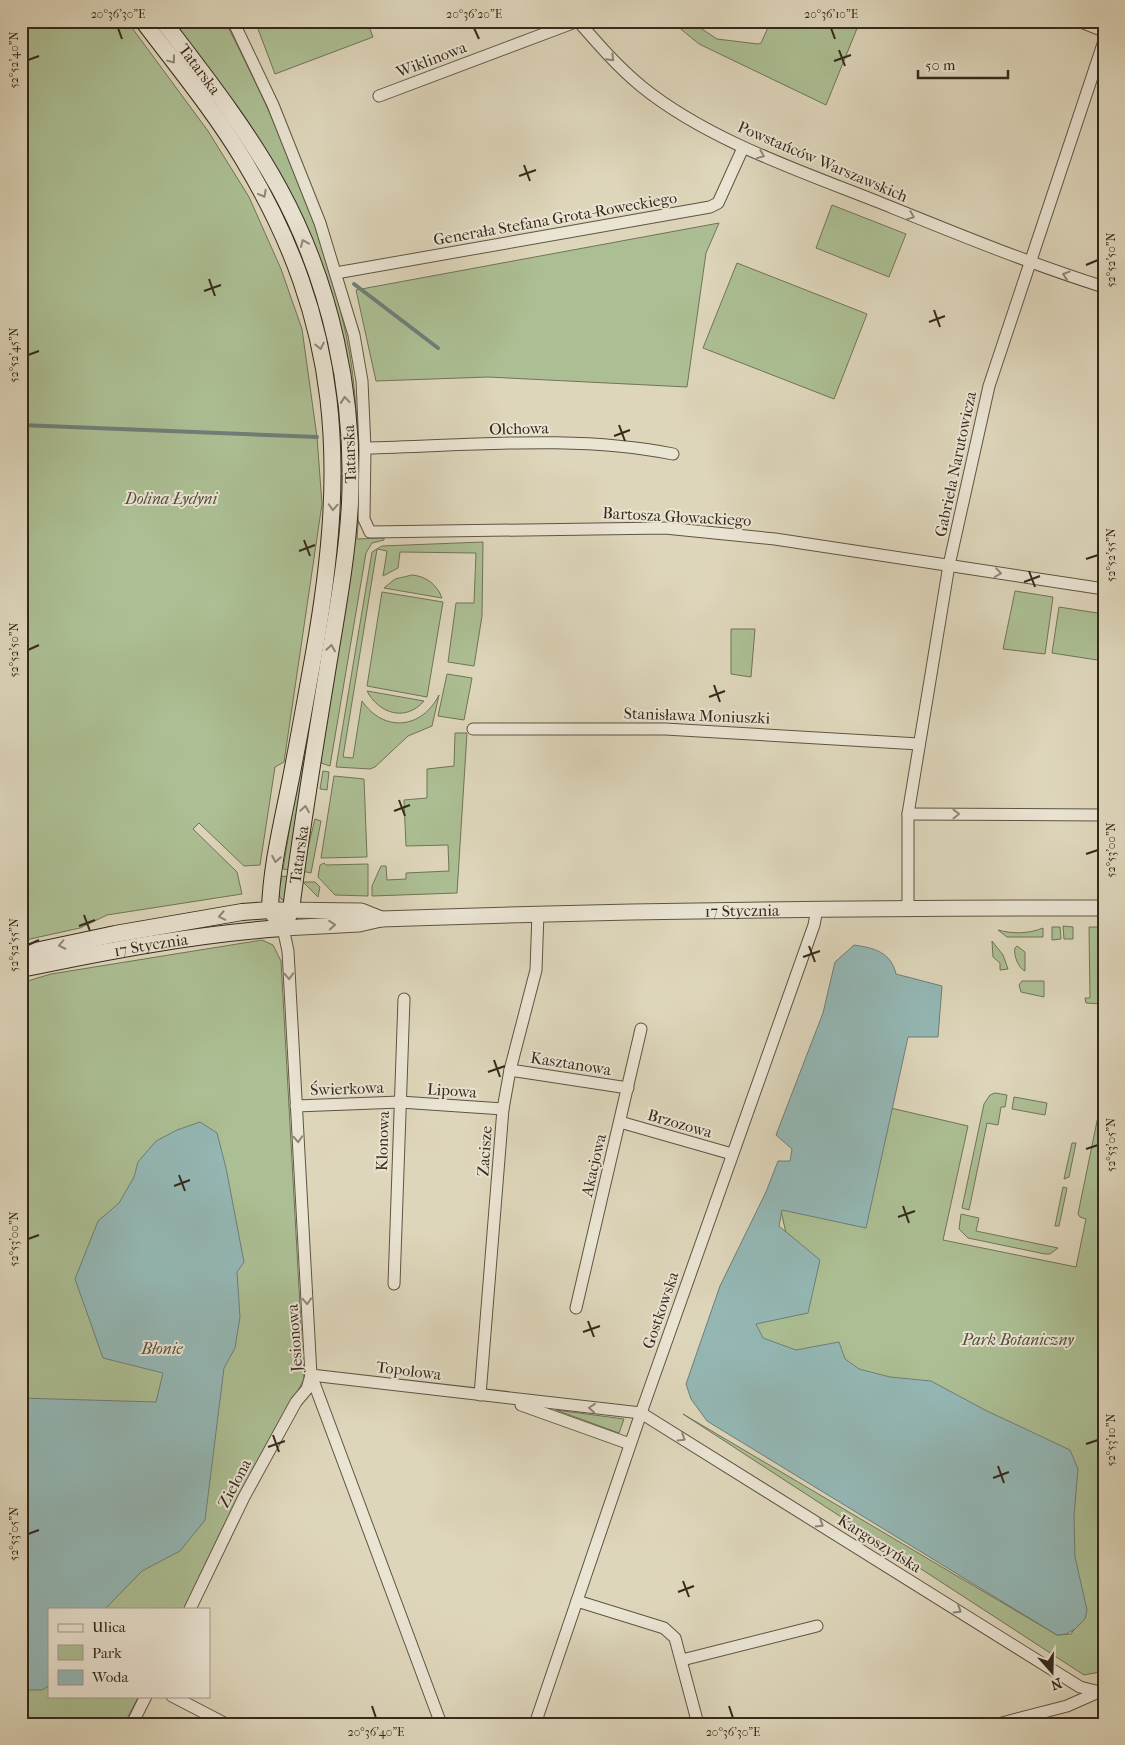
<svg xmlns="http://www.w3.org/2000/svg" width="1125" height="1745" font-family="'IM FELL French Canon',serif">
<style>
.green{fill:#acbf94;stroke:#707458}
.water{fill:#94b8b6;stroke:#6e7f78}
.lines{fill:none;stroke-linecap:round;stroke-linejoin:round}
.stream{stroke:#6e7f78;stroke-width:4}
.minor-casing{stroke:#5f5443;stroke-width:13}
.tertiary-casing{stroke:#5f5443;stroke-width:17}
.secondary-casing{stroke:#35291b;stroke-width:18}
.minor{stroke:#eae4d3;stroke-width:11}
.tertiary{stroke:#eae4d3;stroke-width:15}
.secondary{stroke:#eae4d3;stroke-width:16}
.oneway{stroke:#908677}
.ticks{fill:none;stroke:#35291b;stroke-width:2}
.labels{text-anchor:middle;stroke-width:4;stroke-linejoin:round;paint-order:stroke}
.street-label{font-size:16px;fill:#35291b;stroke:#eae4d3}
.park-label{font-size:16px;font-style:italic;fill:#534e39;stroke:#eae4d3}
.neatline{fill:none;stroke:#35291b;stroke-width:2}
.ticks-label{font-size:12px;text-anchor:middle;fill:#35291b}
</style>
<rect width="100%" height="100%" fill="#ded6bb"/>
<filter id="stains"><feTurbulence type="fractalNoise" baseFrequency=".004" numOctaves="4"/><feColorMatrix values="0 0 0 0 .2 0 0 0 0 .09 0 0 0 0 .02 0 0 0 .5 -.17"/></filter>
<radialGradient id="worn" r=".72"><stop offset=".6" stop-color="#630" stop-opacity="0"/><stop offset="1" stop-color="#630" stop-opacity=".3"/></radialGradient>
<g class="green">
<path d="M21 21H127L208 131 249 197 281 269 302 329 317 437 322 504 284 762 275 767 260 865 244 866 199 823 193 829 237 872 242 894 107 915 80 928 21 941Z"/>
<path d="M151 21H155L259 166 287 220 317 294 334 366 341 419H337L323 326 308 279Z"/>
<path d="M172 21H225C279 127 329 238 350 355 354 379 355 403 358 427H354L328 285Z"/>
<path d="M255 21H367L373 37 275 74Z"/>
<path d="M671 21H690L717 39 758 44 761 43 771 21H860L826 105 699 44Z"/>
<path d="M832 205 906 234 889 277 816 248Z"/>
<path d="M719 223 706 253 687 387 488 377 376 381 356 290Z"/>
<path d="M737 263 867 314 834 399 703 348Z"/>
<path d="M359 434 361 482 357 539 384 538V540L372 543 366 553 330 766 321 763 320 756 355 435Z"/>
<path d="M342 435 343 514 334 593 290 870 283 869 337 543 341 477 338 436Z"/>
<path d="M483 542 482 616 474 666 448 662 456 603H474L476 553 400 552 398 568 383 576 387 551 377 549 343 757 353 758 362 701C384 733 422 729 439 695L432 726 408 736 375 767 370 769 336 767 372 552 382 546Z"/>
<path d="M412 575C425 576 437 584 442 598L384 588 395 579Z"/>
<path d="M1015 591 1053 597 1045 654 1003 649Z"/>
<path d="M382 592 443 602 427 697 367 686Z"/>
<path d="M1059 607 1104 614V661L1052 653Z"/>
<path d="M731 629H755L751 677 731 674Z"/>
<path d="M447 674 472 678 464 720 438 716Z"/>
<path d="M367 691 424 701C406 722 379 714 367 691Z"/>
<path d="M455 733H467L457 893 372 896V886L381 866H386L387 880 406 879V873L449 871 448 845 406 846 404 800 427 798V769L454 766Z"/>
<path d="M323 771 329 772 327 790 320 789Z"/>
<path d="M334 776 364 779 367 857 321 858Z"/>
<path d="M315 819 321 821 311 873 302 871Z"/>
<path d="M324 863 326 865 368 864V896L335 895 318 877 320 865Z"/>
<path d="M282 876 289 877 285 898 282 900 278 894Z"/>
<path d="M303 882H315L320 887 318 897Z"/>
<path d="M1063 926 1073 927V939H1064Z"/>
<path d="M1052 927H1060L1061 939 1052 940Z"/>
<path d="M1089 927H1104V1001L1102 1004 1086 1003 1085 998H1090Z"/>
<path d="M1043 928V937H1007L998 930C1013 934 1028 934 1043 928Z"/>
<path d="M262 940 273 945 281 961 304 1379 184 1609H49V1696H139L124 1724H21V983L51 974Z"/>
<path d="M992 941 1003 955 1008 969 1000 970V963L993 957Z"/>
<path d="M1017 946 1025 952V971C1019 969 1013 955 1015 948Z"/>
<path d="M1022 981H1044V997L1021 992 1019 985Z"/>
<path d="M1104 1087V1137L1098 1163 1104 1165V1669L1100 1672 1084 1675 683 1414 1057 1635 1071 1634 1085 1612 798 1358 758 1341 753 1321 786 1233 780 1207 878 1105 968 1126 943 1240 1076 1267 1086 1219 1080 1217 1078 1214Z"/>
<path d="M995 1093 1007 1095 1005 1107H1001L998 1125 987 1123 969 1210 962 1208 984 1104 990 1095Z"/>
<path d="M1014 1097 1047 1103 1045 1115 1012 1109Z"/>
<path d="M1072 1143H1076L1069 1177 1064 1179Z"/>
<path d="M1063 1187 1067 1188 1059 1226H1055Z"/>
<path d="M961 1214 979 1218 976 1231 1058 1248 1050 1254H1045L968 1238 959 1229Z"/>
<path d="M556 1410 624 1419 619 1433Z"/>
</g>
<g class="water">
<path d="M854 945C874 948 891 952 896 974L942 986 938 1037H908L866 1228 782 1210 779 1226 820 1260 808 1313 756 1324 763 1338 796 1350 839 1342 845 1359 859 1369 890 1377 931 1381 985 1410 1070 1450 1078 1469 1074 1516 1075 1557 1087 1610 1085 1619 1075 1629 1066 1634 1057 1635 707 1421 691 1399 686 1384 720 1286 766 1192 778 1161H790L792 1149 776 1135 823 1013 835 962Z"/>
<path d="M200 1122 217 1133 226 1168 244 1262 237 1272 240 1317 235 1348 224 1368 205 1520 180 1551 142 1571 105 1609H49V1686L42 1690H21V1398L156 1402 163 1373 103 1358 75 1279 98 1221 119 1203 134 1177 138 1162 156 1141 177 1130Z"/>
</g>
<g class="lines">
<g class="stream">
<path d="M354 284 438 348"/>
<path d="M21 425 317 437"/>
</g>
<g class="minor-casing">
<g id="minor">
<path d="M233 21 273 105 320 223 354 335 362 381 365 448 364 519 370 532 665 528 775 539 1104 589"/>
<path d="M578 21C598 44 618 67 641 86 707 140 803 172 881 203 955 233 1028 263 1104 287"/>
<path d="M379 96 578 21"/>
<path d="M336 273 710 207 718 203 743 148"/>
<path d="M365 448C466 446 574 434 673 454"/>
<path d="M473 729H665L919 744"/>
<path d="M908 814 1104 815"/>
<path d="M908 909V814L949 565 989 386 1104 41"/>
<path d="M283 928 288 951 311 1375 441 1724"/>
<path d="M510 1070 628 1088"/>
<path d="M296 1106 400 1102 503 1109"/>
<path d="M620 1122 732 1154"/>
<path d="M394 1284 404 999"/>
<path d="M576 1308 641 1029"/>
<path d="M311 1375 641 1413 1080 1687 1100 1692 1104 1695"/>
<path d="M480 1395 503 1109 510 1070 536 970 538 913"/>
<path d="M521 1405 630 1444"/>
<path d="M577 1601 664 1628 675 1638 698 1724"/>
<path d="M190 1609 244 1497 296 1402 307 1389 311 1375"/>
<path d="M682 1660 817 1626"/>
<path d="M172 1696 226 1724"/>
<path d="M132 1724 146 1696"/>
<path d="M535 1724 641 1413 814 925 817 909"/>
<path d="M998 1724 1067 1706 1101 1691"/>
</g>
</g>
<g class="tertiary-casing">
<g id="tertiary">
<path d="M1084 21 1104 29"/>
<path id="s1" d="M270 910 283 928 359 924 381 919C622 910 863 908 1104 908"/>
<path d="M279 910 361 911 381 919"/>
</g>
</g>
<g class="secondary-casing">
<g id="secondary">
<path d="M21 954 115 934 242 912 270 910C271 869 281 828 289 788 298 743 306 698 314 653 347 467 343 325 243 159 214 111 177 66 143 21"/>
<path id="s2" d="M21 969C107 951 196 934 283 928L291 910C301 830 314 751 327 672 336 616 347 560 350 503 355 395 331 283 279 188 246 128 204 75 163 21"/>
</g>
</g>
<use href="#minor" class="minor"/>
<use href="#tertiary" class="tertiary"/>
<use href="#secondary" class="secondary"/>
</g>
<defs><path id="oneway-chevron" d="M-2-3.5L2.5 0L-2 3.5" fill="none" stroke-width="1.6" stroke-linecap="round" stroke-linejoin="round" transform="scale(1.25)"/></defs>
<g class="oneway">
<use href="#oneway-chevron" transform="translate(611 58) rotate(46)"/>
<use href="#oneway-chevron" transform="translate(172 60) rotate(53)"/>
<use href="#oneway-chevron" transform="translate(761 155) rotate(22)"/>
<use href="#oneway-chevron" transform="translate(263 194) rotate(62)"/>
<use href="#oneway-chevron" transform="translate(911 216) rotate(22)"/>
<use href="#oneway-chevron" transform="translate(304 243) rotate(-113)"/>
<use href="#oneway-chevron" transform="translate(1066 275) rotate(-162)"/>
<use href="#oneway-chevron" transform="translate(320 346) rotate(78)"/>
<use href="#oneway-chevron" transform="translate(345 400) rotate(-95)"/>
<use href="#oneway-chevron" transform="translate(333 507) rotate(93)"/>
<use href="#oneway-chevron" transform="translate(998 573) rotate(9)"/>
<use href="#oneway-chevron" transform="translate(331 648) rotate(-81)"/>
<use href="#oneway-chevron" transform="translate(305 809) rotate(-81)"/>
<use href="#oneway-chevron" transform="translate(956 814)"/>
<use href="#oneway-chevron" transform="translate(276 859) rotate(100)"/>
<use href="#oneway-chevron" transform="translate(222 916) rotate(169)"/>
<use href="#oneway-chevron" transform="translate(332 925) rotate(-4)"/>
<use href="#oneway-chevron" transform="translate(62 945) rotate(168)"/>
<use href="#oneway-chevron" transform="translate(289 976) rotate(87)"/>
<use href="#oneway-chevron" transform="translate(298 1139) rotate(87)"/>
<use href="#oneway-chevron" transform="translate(307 1301) rotate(87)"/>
<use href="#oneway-chevron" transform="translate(592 1408) rotate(-175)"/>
<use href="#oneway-chevron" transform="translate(682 1438) rotate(32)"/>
<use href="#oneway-chevron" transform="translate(820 1524) rotate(32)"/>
<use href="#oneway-chevron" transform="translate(958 1610) rotate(32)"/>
</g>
<path class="ticks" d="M118 28 122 39M474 28 479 39M831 28 835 39M839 50 845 66M28 60 39 56M834 61 851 55M524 165 530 181M519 176 536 170M1086 265 1098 260M209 279 215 296M204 291 221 285M934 310 940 327M929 322 945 316M28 355 39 351M619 425 625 441M614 436 630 430M304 540 310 556M299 551 315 545M1086 559 1098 555M1029 571 1035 587M1024 582 1040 576M28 650 39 645M714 685 720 702M709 697 725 691M399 800 405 816M394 811 410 805M1086 854 1098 850M84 915 90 931M79 926 95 920M28 945 39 940M809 946 815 962M803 957 820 951M494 1060 500 1077M488 1072 505 1066M1086 1149 1098 1145M179 1175 185 1191M174 1186 190 1180M903 1206 909 1223M898 1217 915 1211M28 1239 39 1235M588 1321 594 1337M583 1332 600 1326M273 1435 279 1452M1086 1444 1098 1440M268 1447 285 1441M998 1466 1004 1483M993 1478 1009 1472M28 1534 39 1530M683 1581 689 1597M678 1592 694 1586M372 1706 376 1718M729 1706 733 1718"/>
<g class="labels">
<g class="street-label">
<text transform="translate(431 59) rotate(-21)" y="6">Wiklinowa</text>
<text transform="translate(200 69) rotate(53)" y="6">Tatarska</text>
<text transform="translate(823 161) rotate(23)" y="6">Powstańców Warszawskich</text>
<text transform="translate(555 218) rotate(-10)" y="6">Generała Stefana Grota-Roweckiego</text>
<text transform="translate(519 428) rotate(-1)" y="6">Olchowa</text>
<text transform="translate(349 454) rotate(-92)" y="6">Tatarska</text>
<text transform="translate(955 464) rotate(-78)" y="6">Gabriela Narutowicza</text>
<text transform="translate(677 516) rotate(3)" y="6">Bartosza Głowackiego</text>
<text transform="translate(697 715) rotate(2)" y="6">Stanisława Moniuszki</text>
<text dy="6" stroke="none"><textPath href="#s2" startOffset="341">Tatarska</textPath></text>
<text dy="6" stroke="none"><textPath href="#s1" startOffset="482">17 Stycznia</textPath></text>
<text dy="6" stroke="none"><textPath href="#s2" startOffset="132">17 Stycznia</textPath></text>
<text transform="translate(571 1063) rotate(9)" y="6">Kasztanowa</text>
<text transform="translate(347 1088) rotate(-2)" y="6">Świerkowa</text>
<text transform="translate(452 1090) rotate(4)" y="6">Lipowa</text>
<text transform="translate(680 1123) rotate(16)" y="6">Brzozowa</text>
<text transform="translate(382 1141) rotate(-88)" y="6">Klonowa</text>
<text transform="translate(484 1151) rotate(-86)" y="6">Zacisze</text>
<text transform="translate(593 1165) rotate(-77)" y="6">Akacjowa</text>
<text transform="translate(660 1310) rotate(-71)" y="6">Gostkowska</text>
<text transform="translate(294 1338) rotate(-94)" y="6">Jesionowa</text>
<text transform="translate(409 1370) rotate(7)" y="6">Topolowa</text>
<text transform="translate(234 1483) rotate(-62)" y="6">Zielona</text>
<text transform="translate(880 1543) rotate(32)" y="6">Kargoszyńska</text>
</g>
<g class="park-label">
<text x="171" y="504">Dolina Łydyni</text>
<text x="1018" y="1345">Park Botaniczny</text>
<text x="162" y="1354">Błonie</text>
</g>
</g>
<rect width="1125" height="1745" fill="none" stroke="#ded6bb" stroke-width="55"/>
<rect x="48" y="1608" width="162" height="90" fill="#eae4d3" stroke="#a29989"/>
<rect x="58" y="1624" width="25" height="8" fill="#eae4d3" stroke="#a29989"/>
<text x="92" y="1632" font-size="15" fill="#35291b">Ulica</text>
<rect x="58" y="1645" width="25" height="15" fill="#acbf94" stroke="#a29989"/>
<text x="92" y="1658" font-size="15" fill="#35291b">Park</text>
<rect x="58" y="1670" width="25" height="15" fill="#94b8b6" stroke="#a29989"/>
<text x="92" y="1682" font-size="15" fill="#35291b">Woda</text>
<g transform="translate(1052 1672) rotate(160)" stroke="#eae4d3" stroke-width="4" paint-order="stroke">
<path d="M0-4L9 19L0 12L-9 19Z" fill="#35291b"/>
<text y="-8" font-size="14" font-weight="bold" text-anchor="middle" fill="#35291b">N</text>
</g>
<path d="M918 70v8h90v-8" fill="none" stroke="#35291b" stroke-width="2.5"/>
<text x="925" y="70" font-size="15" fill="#35291b" stroke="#eae4d3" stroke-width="4" paint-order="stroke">50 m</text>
<rect x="28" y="28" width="1070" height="1690" class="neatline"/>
<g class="ticks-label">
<text x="118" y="18">20°36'30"E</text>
<text x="474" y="18">20°36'20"E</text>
<text x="831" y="18">20°36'10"E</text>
<text transform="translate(14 60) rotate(-90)" y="4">52°52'40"N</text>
<text transform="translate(1111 260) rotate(-90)" y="4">52°52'50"N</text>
<text transform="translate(14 355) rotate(-90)" y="4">52°52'45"N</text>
<text transform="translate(1111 555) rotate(-90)" y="4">52°52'55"N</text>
<text transform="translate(14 650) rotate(-90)" y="4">52°52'50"N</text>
<text transform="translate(1111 850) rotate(-90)" y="4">52°53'00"N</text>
<text transform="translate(14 945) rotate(-90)" y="4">52°52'55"N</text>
<text transform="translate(1111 1145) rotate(-90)" y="4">52°53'05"N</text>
<text transform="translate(14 1239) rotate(-90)" y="4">52°53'00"N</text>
<text transform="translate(1111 1440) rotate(-90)" y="4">52°53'10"N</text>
<text transform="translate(14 1534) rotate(-90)" y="4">52°53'05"N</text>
<text x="376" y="1736">20°36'40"E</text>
<text x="733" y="1736">20°36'30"E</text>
</g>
<rect width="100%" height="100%" filter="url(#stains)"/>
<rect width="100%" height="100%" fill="url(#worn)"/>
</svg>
